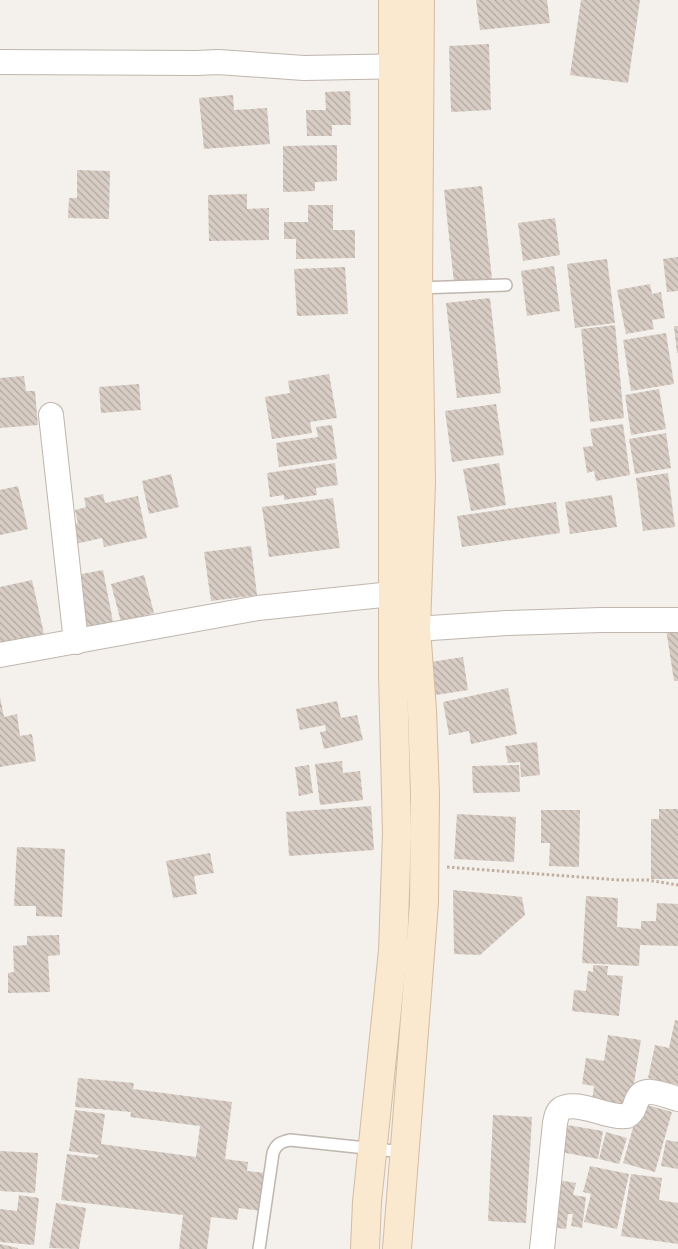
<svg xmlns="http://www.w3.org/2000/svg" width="678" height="1249" font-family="'Fira Sans',sans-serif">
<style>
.building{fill:url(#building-back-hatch)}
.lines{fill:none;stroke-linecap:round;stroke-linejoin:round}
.lane-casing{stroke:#bfb6ae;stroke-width:14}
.street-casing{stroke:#bfb6ae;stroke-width:26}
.secondary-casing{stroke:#d3bca1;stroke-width:30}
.path{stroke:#c0afa1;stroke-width:3;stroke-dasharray:2.5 2.5;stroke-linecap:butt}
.lane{stroke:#fff;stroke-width:11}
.street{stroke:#fff;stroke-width:24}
.secondary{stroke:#fae8cf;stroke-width:28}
</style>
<defs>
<pattern id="building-back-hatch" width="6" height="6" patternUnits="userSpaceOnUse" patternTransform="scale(1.25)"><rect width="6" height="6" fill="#d8cdc4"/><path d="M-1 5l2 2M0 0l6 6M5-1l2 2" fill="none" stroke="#b1a8a0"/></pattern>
</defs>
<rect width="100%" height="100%" fill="#f4f0eb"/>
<g class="building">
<path d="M476 0H547L550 23 480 30Z"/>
<path d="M581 0H640L628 83 570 75Z"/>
<path d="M489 44 491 110 451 112 449 46Z"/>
<path d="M350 91 351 125H332V136H307L306 110H326L325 92Z"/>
<path d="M233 95 234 110 267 108 270 144 204 149 199 98Z"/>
<path d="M337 145V181L315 182V191L283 192V146Z"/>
<path d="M77 170 110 171 109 219 68 218 69 198H77Z"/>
<path d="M482 186 492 279 454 283 444 190Z"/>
<path d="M247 194V209L269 208V240L209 241 208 195Z"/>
<path d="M308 205H333V230H355V258L296 259V239H284V222H308Z"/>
<path d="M555 218 560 255 523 261 518 223Z"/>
<path d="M678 257V291L667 292 663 259Z"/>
<path d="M607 259 615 323 575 328 567 264Z"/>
<path d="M554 266 560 311 527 316 521 271Z"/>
<path d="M345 267 348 314 297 316 294 269Z"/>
<path d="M650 284 652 294 661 292 665 318 652 320 654 329 626 334 617 290Z"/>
<path d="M490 298 501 393 457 398 446 303Z"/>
<path d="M615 325 624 418 590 422 581 329Z"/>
<path d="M674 326H678V353H677Z"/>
<path d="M666 333 674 384 631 391 623 340Z"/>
<path d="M329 374 337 418 310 422 312 433 272 439 265 397 290 393 288 381Z"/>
<path d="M24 376 26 391H35L38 425 0 428V378Z"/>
<path d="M139 384 141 410 101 413 99 387Z"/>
<path d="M659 389 666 429 631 435 625 395Z"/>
<path d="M496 404 504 455 452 462 445 411Z"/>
<path d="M623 424 630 475 596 481 594 471 587 473 583 447 593 446 590 429Z"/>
<path d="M332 425 337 459 279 467 276 443 318 437 316 427Z"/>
<path d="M666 433 671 468 635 474 629 439Z"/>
<path d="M335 463 338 485 316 488 317 495 284 500V495L270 497 267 473Z"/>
<path d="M499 463 506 505 471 511 463 469Z"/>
<path d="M668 473 675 527 643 531 636 478Z"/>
<path d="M171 474 179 507 149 514 142 481Z"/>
<path d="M18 486 28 529 0 535V490Z"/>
<path d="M103 494 105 503 138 496 147 538 104 547 102 538 75 544 71 525 78 523 75 510 86 507 84 498Z"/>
<path d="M612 495 617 527 570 534 565 502Z"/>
<path d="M333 498 340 548 269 557 262 507Z"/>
<path d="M556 502 560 533 462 547 457 516Z"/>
<path d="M251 546 257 595 211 601 204 552Z"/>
<path d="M103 570 114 627 87 632 76 575Z"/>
<path d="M144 575 154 613 121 622 111 584Z"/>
<path d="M32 580 44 634 0 643V587Z"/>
<path d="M678 627V681H674L666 629Z"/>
<path d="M463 657 468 690 436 695 431 662Z"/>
<path d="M508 688 517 734 471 744 469 731 449 735 443 702Z"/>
<path d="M0 697 4 717 17 714 20 736 32 734 36 761 0 767Z"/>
<path d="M337 701 341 718 357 715 363 740 324 749 320 732 326 731 325 725 300 730 296 709Z"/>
<path d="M537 742 540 775 521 777 520 762 508 763 505 746Z"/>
<path d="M342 761 343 773 360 771 363 800 320 805 315 764Z"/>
<path d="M309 765 313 793 299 796 295 767Z"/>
<path d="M519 765 520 792 473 793 472 766Z"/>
<path d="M371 806 374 850 289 856 286 812Z"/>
<path d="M659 809H678V879H651V819H659Z"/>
<path d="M541 810H580L579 867 549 866 550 843H541Z"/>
<path d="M457 814 516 817 514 862 454 859Z"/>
<path d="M17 847 65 849 62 917 36 916V906H14Z"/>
<path d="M210 853 214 873 194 876 197 894 173 898 166 861Z"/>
<path d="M453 890 522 897 525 915 480 955 454 954Z"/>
<path d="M586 896 618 898 617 927 641 929V921H656L657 903 678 904V946L640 945 639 966 582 963Z"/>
<path d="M59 935 60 955 48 956 50 992 8 993V973L14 972 13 946 27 945V936Z"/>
<path d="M593 965 608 966 607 975 623 976 619 1016 572 1011 574 990 586 991 588 971 593 972Z"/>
<path d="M675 1020 678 1021V1085L648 1078 655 1045 669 1048Z"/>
<path d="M608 1035 641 1040 630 1107 592 1101 594 1086 582 1084 586 1058 604 1061Z"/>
<path d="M78 1078 134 1083 133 1089 232 1102 225 1159 248 1162 247 1171 267 1173 262 1211 239 1208 237 1220 211 1217 207 1249H179L183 1215 61 1200 67 1154 97 1158 99 1155 69 1151 75 1110 105 1114 101 1144 196 1157 200 1126 130 1117 131 1112 75 1107Z"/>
<path d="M640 1103 672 1112 655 1172 623 1163Z"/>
<path d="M493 1115 532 1117 526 1223 488 1221Z"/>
<path d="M561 1124 603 1131 598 1159 556 1151Z"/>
<path d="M606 1132 627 1138 619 1164 599 1159Z"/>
<path d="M666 1140 678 1142V1169L661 1166Z"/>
<path d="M0 1151 38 1153 35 1193 0 1191Z"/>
<path d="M590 1166 629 1174 617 1229 584 1222 591 1194 583 1192Z"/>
<path d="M631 1174 662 1178 659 1200 678 1203V1244L621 1236Z"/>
<path d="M558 1180 576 1183 573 1195 586 1197 582 1228 571 1226 573 1214H568L566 1229 551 1227Z"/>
<path d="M19 1195 39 1198 34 1245 0 1242V1209L17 1211Z"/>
<path d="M56 1203 86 1208 79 1249 49 1248Z"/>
<path d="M0 1244 18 1248V1249H0Z"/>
</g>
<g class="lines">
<g class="lane-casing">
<g id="lane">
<path d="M418 288 506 285"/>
<path d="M259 1249 273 1153C276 1144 281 1142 290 1140L404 1152"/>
</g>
</g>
<g class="street-casing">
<g id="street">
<path d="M0 62 197 63 218 62 304 68 410 66"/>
<path d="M51 415 76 642"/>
<path d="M416 629 507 623 601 620H678"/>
<path d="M0 655 258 608 411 592"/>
<path d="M542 1249 555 1123C556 1118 557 1112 561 1109 577 1099 608 1119 627 1116 634 1112 634 1107 637 1100 644 1084 666 1096 678 1099"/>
</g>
</g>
<g class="secondary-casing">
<g id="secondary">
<path d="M365 1249 367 1202 393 951 397 833 393 675V0"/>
<path d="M397 1249 424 903 425 795 422 710 416 629 421 482 418 288 420 0"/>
</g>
</g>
<path class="path" d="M447 867 619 880H647L678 885"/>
<use href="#lane" class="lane"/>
<use href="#street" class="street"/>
<use href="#secondary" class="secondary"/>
</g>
</svg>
